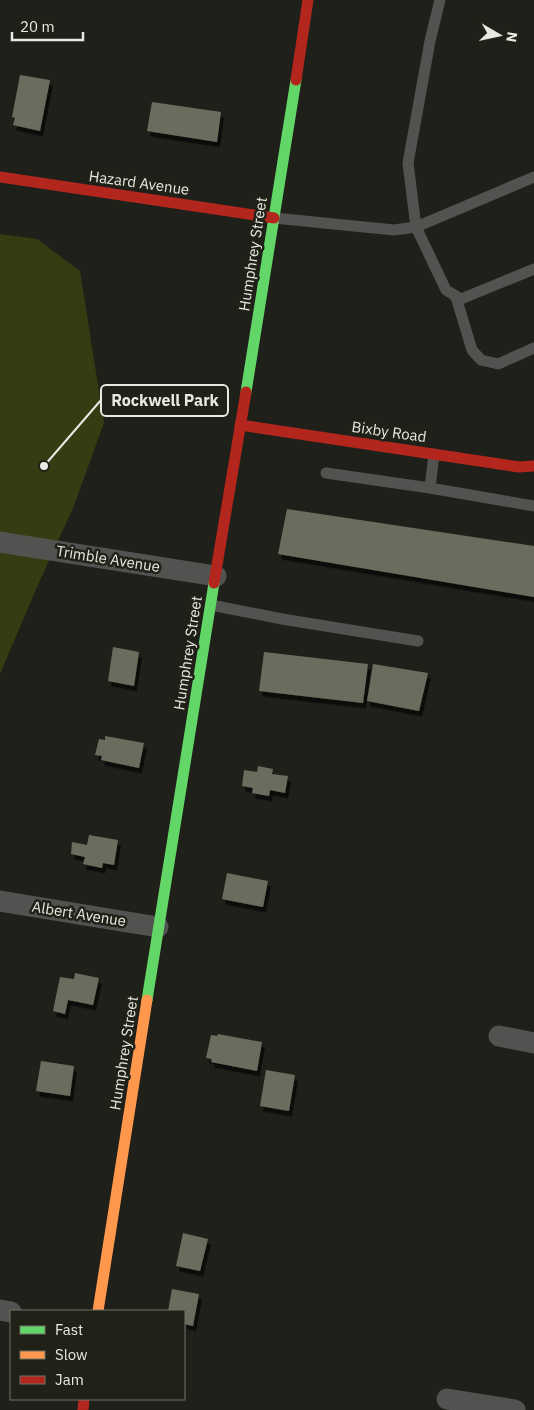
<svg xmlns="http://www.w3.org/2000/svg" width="534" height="1410" font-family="'IBM Plex Sans',sans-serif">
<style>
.green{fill:#353c12}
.building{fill:#6a6d5d;filter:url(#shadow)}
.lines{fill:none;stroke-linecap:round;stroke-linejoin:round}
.lane{stroke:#525350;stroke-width:11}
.street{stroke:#525350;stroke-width:21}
.fast{stroke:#63d668;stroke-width:11}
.slow{stroke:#ff974d;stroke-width:11}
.jam{stroke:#b3261e;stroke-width:11}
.labels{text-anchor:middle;stroke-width:5;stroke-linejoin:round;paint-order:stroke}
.street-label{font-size:15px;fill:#e8e9e3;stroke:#202218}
.leader{fill:none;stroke:#e8e9e3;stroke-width:2}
.callout-dot{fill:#e8e9e3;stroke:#202218;stroke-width:2}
.callout{fill:#202218;stroke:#e8e9e3;stroke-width:2}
.callout-label{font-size:16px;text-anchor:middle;font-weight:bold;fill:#e8e9e3}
</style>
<defs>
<filter id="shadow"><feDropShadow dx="3" dy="5.5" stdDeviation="0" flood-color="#0009"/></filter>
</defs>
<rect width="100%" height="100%" fill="#1f201a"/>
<path class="green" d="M0 234 37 239 80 271 104 423 73 508 37 587 0 674Z"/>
<g class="building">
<path d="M20 75 50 80 40 131 13 125 15 118 12 117Z"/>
<path d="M152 102 221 112 217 142 147 131Z"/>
<path d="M287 509 534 546V597L278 554Z"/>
<path d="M113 647 139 652 134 686 108 681Z"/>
<path d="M264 652 368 664 363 703 259 691Z"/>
<path d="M373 664 428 673 419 711 367 701Z"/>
<path d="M105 736 144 743 139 768 101 760 102 756 95 755 99 739 105 740Z"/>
<path d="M258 766 273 769 272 774 288 776 285 793 270 790 269 796 252 793 253 788 242 786 244 770 257 772Z"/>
<path d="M89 835 118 840 114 865 103 863 102 868 83 864 85 857 71 854 72 842 87 845Z"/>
<path d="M227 873 268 881 263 907 222 899Z"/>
<path d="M75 973 99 978 93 1005 68 1000 65 1014 53 1011 60 977 74 979Z"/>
<path d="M218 1034 262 1042 257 1071 211 1062 212 1059 206 1058 211 1035 217 1036Z"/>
<path d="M41 1061 74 1066 70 1096 36 1091Z"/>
<path d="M266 1070 295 1075 289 1111 260 1106Z"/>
<path d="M183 1233 208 1239 200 1271 176 1266Z"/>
<path d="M172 1289 199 1294 193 1326 184 1324V1311H168Z"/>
</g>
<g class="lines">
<g class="lane">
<path d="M440 0 430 41 408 163 416 227 446 290 461 299 534 269"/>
<path d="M274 218 394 230 416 227 534 177"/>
<path d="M456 297 472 350 481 360 498 364 534 348"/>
<path d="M434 454 430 488 534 506"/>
<path d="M326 473 430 488"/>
<path d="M211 605 282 619 418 641"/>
</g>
<g class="street">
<path d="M0 542 216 576"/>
<path d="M0 901 158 927"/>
<path d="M499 1036 534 1043"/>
<path d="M0 1310 11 1312"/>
<path d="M447 1399 515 1410"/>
</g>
<g class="fast">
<path d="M246 392 296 80"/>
<path d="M147 1000 214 583"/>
</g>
<path class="slow" d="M98 1311 147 1000"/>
<g class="jam">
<path d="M296 80 308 0"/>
<path d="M0 177 274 218"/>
<path d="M240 425 519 467 534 466"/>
<path d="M214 583 246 392"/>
<path d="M83 1410 84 1399"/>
</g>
</g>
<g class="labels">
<g class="street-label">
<text transform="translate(139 183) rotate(8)" y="5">Hazard Avenue</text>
<text transform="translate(253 254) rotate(-81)" y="5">Humphrey Street</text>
<text transform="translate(389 432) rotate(8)" y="5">Bixby Road</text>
<text transform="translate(108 559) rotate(9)" y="5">Trimble Avenue</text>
<text transform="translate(188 653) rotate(-81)" y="5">Humphrey Street</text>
<text transform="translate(79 914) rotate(9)" y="5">Albert Avenue</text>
<text transform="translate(124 1053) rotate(-81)" y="5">Humphrey Street</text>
</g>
</g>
<path class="leader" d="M44 466L101 400"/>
<circle class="callout-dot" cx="44" cy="466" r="5"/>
<rect class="callout" x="101" y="385" width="127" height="31" rx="5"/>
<g class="callout-label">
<text x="165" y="406">Rockwell Park</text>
</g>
<rect x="10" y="1310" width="175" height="90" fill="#202218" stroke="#707269"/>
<rect x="20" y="1326" width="25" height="8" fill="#63d668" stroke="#707269"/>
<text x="55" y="1335" font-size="15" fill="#e8e9e3">Fast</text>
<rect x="20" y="1351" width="25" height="8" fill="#ff974d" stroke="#707269"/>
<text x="55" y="1360" font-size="15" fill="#e8e9e3">Slow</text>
<rect x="20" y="1376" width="25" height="8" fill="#b3261e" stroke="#707269"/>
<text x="55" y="1385" font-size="15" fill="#e8e9e3">Jam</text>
<g transform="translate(499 35) rotate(99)" stroke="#202218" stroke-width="4" paint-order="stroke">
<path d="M0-4L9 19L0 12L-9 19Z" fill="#e8e9e3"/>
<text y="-8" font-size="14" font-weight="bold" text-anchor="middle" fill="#e8e9e3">N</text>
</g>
<path d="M12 32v8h71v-8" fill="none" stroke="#e8e9e3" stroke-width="2.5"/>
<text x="20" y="32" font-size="15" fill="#e8e9e3" stroke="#202218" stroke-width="4" paint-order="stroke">20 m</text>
</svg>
